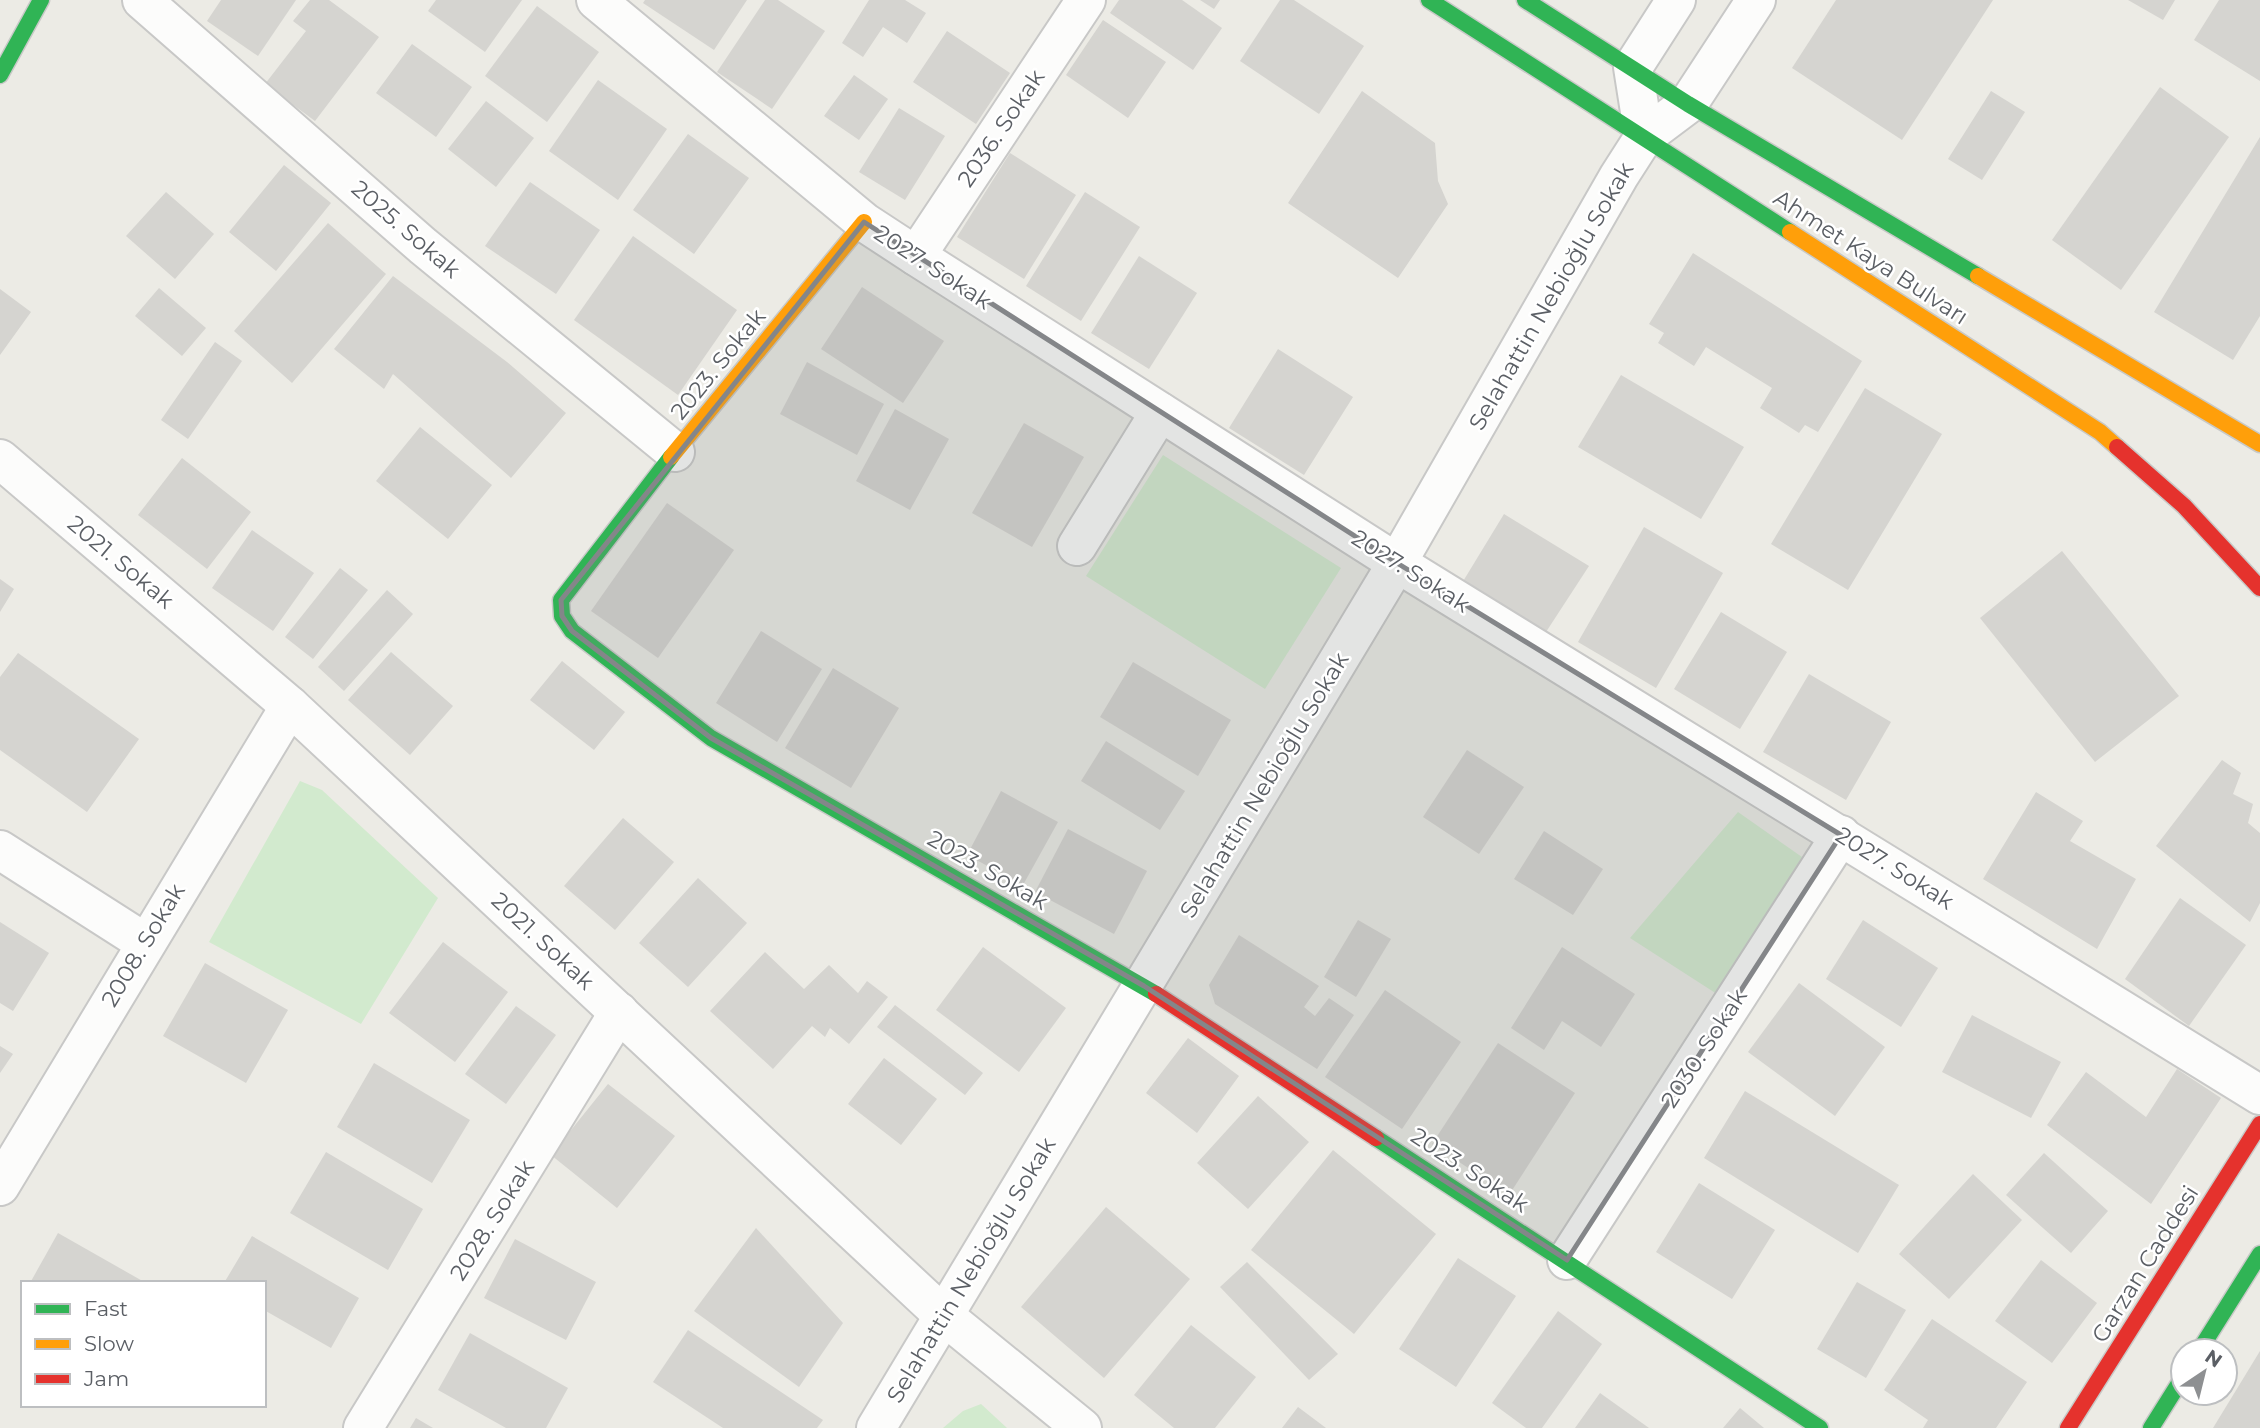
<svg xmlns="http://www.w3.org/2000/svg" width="2260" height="1428" font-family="Montserrat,sans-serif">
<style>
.green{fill:#d2eace}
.building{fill:#d5d4d0}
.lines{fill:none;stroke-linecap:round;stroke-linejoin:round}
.street-casing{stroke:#c8c8c7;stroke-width:42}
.fast-casing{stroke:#c8c9c7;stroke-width:19}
.slow-casing{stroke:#c8c9c7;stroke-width:19}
.jam-casing{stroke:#c8c9c7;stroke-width:19}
.street{stroke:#fcfcfb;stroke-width:38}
.fast{stroke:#30b455;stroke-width:16}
.slow{stroke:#ff9f0a;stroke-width:16}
.jam{stroke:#e5322d;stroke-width:16}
.marked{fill:#848689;fill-opacity:0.2;stroke:#848689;stroke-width:5;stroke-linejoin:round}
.labels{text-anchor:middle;stroke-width:5;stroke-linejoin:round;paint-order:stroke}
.street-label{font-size:23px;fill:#5b5f65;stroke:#fff}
</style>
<rect width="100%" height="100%" fill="#ecebe5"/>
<g class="green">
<path d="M1163 455 1341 568 1265 689 1086 576Z"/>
<path d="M300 781 322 790 438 898 361 1024 209 942Z"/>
<path d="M1738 812 1802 857 1720 996 1630 938Z"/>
<path d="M981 1404 1007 1428H943L963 1411Z"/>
</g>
<g class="building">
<path d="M221 0H296L258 56 207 21Z"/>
<path d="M310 0H329L379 37 315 121 265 84 306 31 293 21Z"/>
<path d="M436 0H522L485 52 428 11Z"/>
<path d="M645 0H747L714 50 643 3Z"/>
<path d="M765 0H778L825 31 772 109 717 72Z"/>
<path d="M869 0H905L926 13 907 43 883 27 863 57 842 43Z"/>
<path d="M1119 0H1182L1222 28 1193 70 1110 13Z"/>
<path d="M1200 0H1220L1214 9Z"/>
<path d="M1280 0H1294L1364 46 1319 114 1240 61Z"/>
<path d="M1836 0H1993L1902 140 1792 68Z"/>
<path d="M2128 0H2175L2163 20Z"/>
<path d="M2219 0H2260V81L2194 40Z"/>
<path d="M537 6 599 52 547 122 485 76Z"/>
<path d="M1103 20 1166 62 1128 118 1066 75Z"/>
<path d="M947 31 1010 73 976 124 913 82Z"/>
<path d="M412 44 472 87 436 137 376 93Z"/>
<path d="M854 75 888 99 859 140 824 116Z"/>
<path d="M598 80 667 129 618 200 549 151Z"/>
<path d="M2160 87 2229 137 2121 290 2052 240Z"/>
<path d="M1362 91 1435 143 1438 181 1448 204 1398 278 1288 203Z"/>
<path d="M1991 91 2025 112 1982 180 1948 159Z"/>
<path d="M486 101 534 138 496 187 448 149Z"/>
<path d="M899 108 945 136 905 200 859 172Z"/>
<path d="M688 134 749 178 694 254 633 210Z"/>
<path d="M2260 137V316L2233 360 2154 312Z"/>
<path d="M1010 153 1076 195 1024 279 957 237Z"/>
<path d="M284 165 331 203 276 271 229 232Z"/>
<path d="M530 182 600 230 556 294 485 246Z"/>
<path d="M166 192 214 234 175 279 126 236Z"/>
<path d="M1085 192 1140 227 1081 321 1026 286Z"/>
<path d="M328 223 386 274 292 383 234 331Z"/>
<path d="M633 236 737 310 678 395 574 320Z"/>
<path d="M1693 253 1862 361 1818 432 1805 425 1799 433 1760 408 1772 388 1706 347 1694 366 1658 343 1664 333 1649 324Z"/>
<path d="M1139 256 1197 293 1149 369 1091 333Z"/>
<path d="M393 276 507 362 566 413 511 478 393 374 384 389 334 349Z"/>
<path d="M862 287 944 341 903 403 821 349Z"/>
<path d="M159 288 206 328 182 356 135 316Z"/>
<path d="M0 289 31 312 0 355Z"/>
<path d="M215 342 242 361 188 439 161 420Z"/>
<path d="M1278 349 1353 397 1304 475 1229 428Z"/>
<path d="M807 362 884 404 857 455 780 414Z"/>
<path d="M1621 375 1744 447 1701 519 1578 447Z"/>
<path d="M1865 388 1942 434 1848 590 1771 544Z"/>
<path d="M895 409 949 439 910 510 856 481Z"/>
<path d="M1024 423 1084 457 1032 547 972 513Z"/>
<path d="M420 427 492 485 448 539 376 481Z"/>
<path d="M182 458 251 512 207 569 138 515Z"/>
<path d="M667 503 734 550 658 658 591 611Z"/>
<path d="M1504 514 1589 566 1546 632 1462 583Z"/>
<path d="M1644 527 1723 573 1656 688 1578 642Z"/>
<path d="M252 530 314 573 273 631 212 588Z"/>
<path d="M2062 551 2179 696 2095 762 1980 618Z"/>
<path d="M340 568 368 590 313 659 285 637Z"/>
<path d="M0 579 14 589 0 612Z"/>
<path d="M387 590 413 614 344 691 318 667Z"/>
<path d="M1721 612 1787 652 1740 729 1674 689Z"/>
<path d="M761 631 822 669 777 742 716 703Z"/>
<path d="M391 652 453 706 410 755 348 700Z"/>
<path d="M18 653 139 739 87 812 0 750V677Z"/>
<path d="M562 661 625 712 594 750 530 700Z"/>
<path d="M1133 662 1231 720 1198 776 1100 717Z"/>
<path d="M833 668 899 708 851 788 785 748Z"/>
<path d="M1809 674 1891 722 1846 800 1763 752Z"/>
<path d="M1106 741 1185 791 1160 830 1081 781Z"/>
<path d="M1467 750 1524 787 1479 854 1423 817Z"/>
<path d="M2222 760 2241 773 2233 794 2253 804 2248 823 2260 833V903L2250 922 2156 846Z"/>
<path d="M1001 791 1058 822 1023 885 967 855Z"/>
<path d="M2036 792 2083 821 2070 841 2136 879 2097 949 1983 879Z"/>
<path d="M623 818 674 862 615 930 564 886Z"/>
<path d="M1068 829 1147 871 1114 934 1035 892Z"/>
<path d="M1544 831 1603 869 1573 915 1514 879Z"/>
<path d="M698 878 747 923 688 987 639 943Z"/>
<path d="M2180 898 2246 945 2189 1026 2125 979Z"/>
<path d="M1358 920 1391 939 1356 997 1324 977Z"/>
<path d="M1863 920 1938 968 1901 1027 1826 979Z"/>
<path d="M0 922 49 953 13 1011 0 1003Z"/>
<path d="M1239 935 1319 986 1304 1007 1315 1016 1329 998 1354 1015 1317 1069 1215 1004 1209 985Z"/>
<path d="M443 942 508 992 455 1062 389 1013Z"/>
<path d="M983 947 1066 1008 1019 1072 936 1010Z"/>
<path d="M1562 947 1635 994 1601 1047 1562 1021 1544 1050 1511 1028Z"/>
<path d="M765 952 804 989 829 965 858 993 867 981 888 997 849 1044 830 1028 825 1037 812 1026 773 1069 710 1011Z"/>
<path d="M205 963 288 1010 246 1083 163 1036Z"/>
<path d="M1799 983 1885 1047 1835 1116 1748 1052Z"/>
<path d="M1385 990 1461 1042 1402 1129 1325 1077Z"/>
<path d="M895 1005 983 1073 965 1095 877 1027Z"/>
<path d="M516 1006 556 1035 506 1104 465 1074Z"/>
<path d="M1972 1015 2061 1062 2031 1118 1942 1072Z"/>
<path d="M1188 1038 1239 1076 1197 1133 1146 1093Z"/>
<path d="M1498 1043 1575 1093 1509 1195 1432 1144Z"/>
<path d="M0 1046 13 1054 0 1073Z"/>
<path d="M884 1058 937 1099 901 1145 848 1104Z"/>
<path d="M374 1063 470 1120 432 1183 337 1127Z"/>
<path d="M2177 1069 2221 1098 2151 1204 2047 1125 2086 1072 2146 1117Z"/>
<path d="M608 1084 675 1136 617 1208 551 1155Z"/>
<path d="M1745 1091 1899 1185 1858 1253 1704 1158Z"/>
<path d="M1258 1096 1309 1142 1248 1209 1197 1163Z"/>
<path d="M1333 1150 1436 1234 1354 1334 1251 1250Z"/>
<path d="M326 1152 423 1209 388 1270 290 1213Z"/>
<path d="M2044 1153 2108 1211 2071 1253 2006 1195Z"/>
<path d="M1973 1174 2022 1220 1949 1299 1899 1254Z"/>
<path d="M1699 1183 1775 1230 1732 1299 1656 1252Z"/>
<path d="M1106 1207 1190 1279 1104 1378 1021 1307Z"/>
<path d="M756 1228 843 1323 799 1387 694 1311Z"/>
<path d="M58 1233 146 1283H30Z"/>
<path d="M252 1236 359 1298 331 1348 264 1310V1283H224Z"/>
<path d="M515 1239 596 1282 566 1340 484 1298Z"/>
<path d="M1458 1258 1516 1296 1456 1387 1399 1349Z"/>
<path d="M2041 1260 2097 1303 2052 1363 1995 1321Z"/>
<path d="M1247 1262 1338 1354 1309 1380 1220 1287Z"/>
<path d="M1857 1282 1906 1310 1866 1378 1817 1349Z"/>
<path d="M1558 1311 1602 1344 1542 1428H1526L1492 1403Z"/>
<path d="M1932 1319 2027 1382 1996 1428H1923L1928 1420 1884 1390Z"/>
<path d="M1191 1325 1256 1377 1215 1428H1174L1134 1395Z"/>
<path d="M688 1330 823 1420 817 1428H723L653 1382Z"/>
<path d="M470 1333 568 1388 546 1428H506L438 1390Z"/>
<path d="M2260 1351V1428H2213Z"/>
<path d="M1600 1393 1649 1428H1575Z"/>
<path d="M1298 1407 1326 1428H1282Z"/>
<path d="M1740 1408 1764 1428H1723Z"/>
<path d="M416 1418 433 1428H410Z"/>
</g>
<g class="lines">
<g class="street-casing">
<g id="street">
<path d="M142 0 423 246 675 452"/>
<path d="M596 0 864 222 916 256 1397 563 2260 1095"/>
<path d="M1644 137 1633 67 1676 0"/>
<path d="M916 256 1086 0"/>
<path d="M0 459 290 706 943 1315 1082 1428"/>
<path d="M1077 546 1160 412"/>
<path d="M0 850 144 942"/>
<path d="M0 1186 290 706"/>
<path d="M1567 1260 1841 835"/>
<path d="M363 1428 619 1012"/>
<path d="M876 1428 1397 563 1619 176 1644 137 1688 104 1756 0"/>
</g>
</g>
<g class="fast-casing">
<g id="fast">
<path d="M1429 0 1790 232"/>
<path d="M1525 0 1688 104 1978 276"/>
<path d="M0 75 41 0"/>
<path d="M671 457 561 600 562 616 572 631 711 738 1156 994"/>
<path d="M1376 1138 1820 1428"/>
<path d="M2199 1351 2260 1254"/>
<path d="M2151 1428 2183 1377"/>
</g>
</g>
<g class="slow-casing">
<g id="slow">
<path d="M1790 232 2100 432 2117 447"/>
<path d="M1978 276 2260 444"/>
<path d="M671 457 864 222"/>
</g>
</g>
<g class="jam-casing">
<g id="jam">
<path d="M2117 447 2184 506 2260 588"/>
<path d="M1156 994 1376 1138"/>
<path d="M2068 1428 2260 1124"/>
</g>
</g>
<use href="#street" class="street"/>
<use href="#fast" class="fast"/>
<use href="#slow" class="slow"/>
<use href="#jam" class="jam"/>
</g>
<path class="marked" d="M864 222 1397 563 1841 835 1567 1260 1144 986 711 738 572 631 562 616 561 600Z"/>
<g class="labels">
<g class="street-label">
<text transform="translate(1001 128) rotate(-56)" y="8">2036. Sokak</text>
<text transform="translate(406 229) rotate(41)" y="8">2025. Sokak</text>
<text transform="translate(1871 257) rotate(33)" y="8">Ahmet Kaya Bulvarı</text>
<text transform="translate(933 267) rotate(33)" y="8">2027. Sokak</text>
<text transform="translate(1551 296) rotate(-60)" y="8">Selahattin Nebioğlu Sokak</text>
<text transform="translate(718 364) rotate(-51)" y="8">2023. Sokak</text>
<text transform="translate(121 562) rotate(40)" y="8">2021. Sokak</text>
<text transform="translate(1411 571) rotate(32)" y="8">2027. Sokak</text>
<text transform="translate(1264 785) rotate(-59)" y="8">Selahattin Nebioğlu Sokak</text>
<text transform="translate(1895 868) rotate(32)" y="8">2027. Sokak</text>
<text transform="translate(988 870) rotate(30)" y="8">2023. Sokak</text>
<text transform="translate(543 941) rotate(43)" y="8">2021. Sokak</text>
<text transform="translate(143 945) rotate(-59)" y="8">2008. Sokak</text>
<text transform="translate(1704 1048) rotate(-57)" y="8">2030. Sokak</text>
<text transform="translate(1470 1170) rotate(33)" y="8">2023. Sokak</text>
<text transform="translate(492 1220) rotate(-58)" y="8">2028. Sokak</text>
<text transform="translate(2145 1264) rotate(-58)" y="8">Garzan Caddesi</text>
<text transform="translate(971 1270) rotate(-59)" y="8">Selahattin Nebioğlu Sokak</text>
</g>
</g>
<rect x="21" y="1281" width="245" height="126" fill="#ffffff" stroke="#bdbfc1" stroke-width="2"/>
<rect x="35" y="1304" width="35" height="10" fill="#30b455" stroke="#bdbfc1" stroke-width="2"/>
<text x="84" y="1316" font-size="21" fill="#5b5f65">Fast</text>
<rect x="35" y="1339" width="35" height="10" fill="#ff9f0a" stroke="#bdbfc1" stroke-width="2"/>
<text x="84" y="1351" font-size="21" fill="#5b5f65">Slow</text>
<rect x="35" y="1374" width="35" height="10" fill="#e5322d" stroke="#bdbfc1" stroke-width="2"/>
<text x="84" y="1386" font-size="21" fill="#5b5f65">Jam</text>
<g transform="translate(2204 1372) rotate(35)"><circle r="33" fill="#ffffff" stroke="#bdbfc1" stroke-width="2"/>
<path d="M0-5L12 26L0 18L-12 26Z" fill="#8e9092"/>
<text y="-10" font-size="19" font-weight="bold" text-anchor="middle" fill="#5b5f65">N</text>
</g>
</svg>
